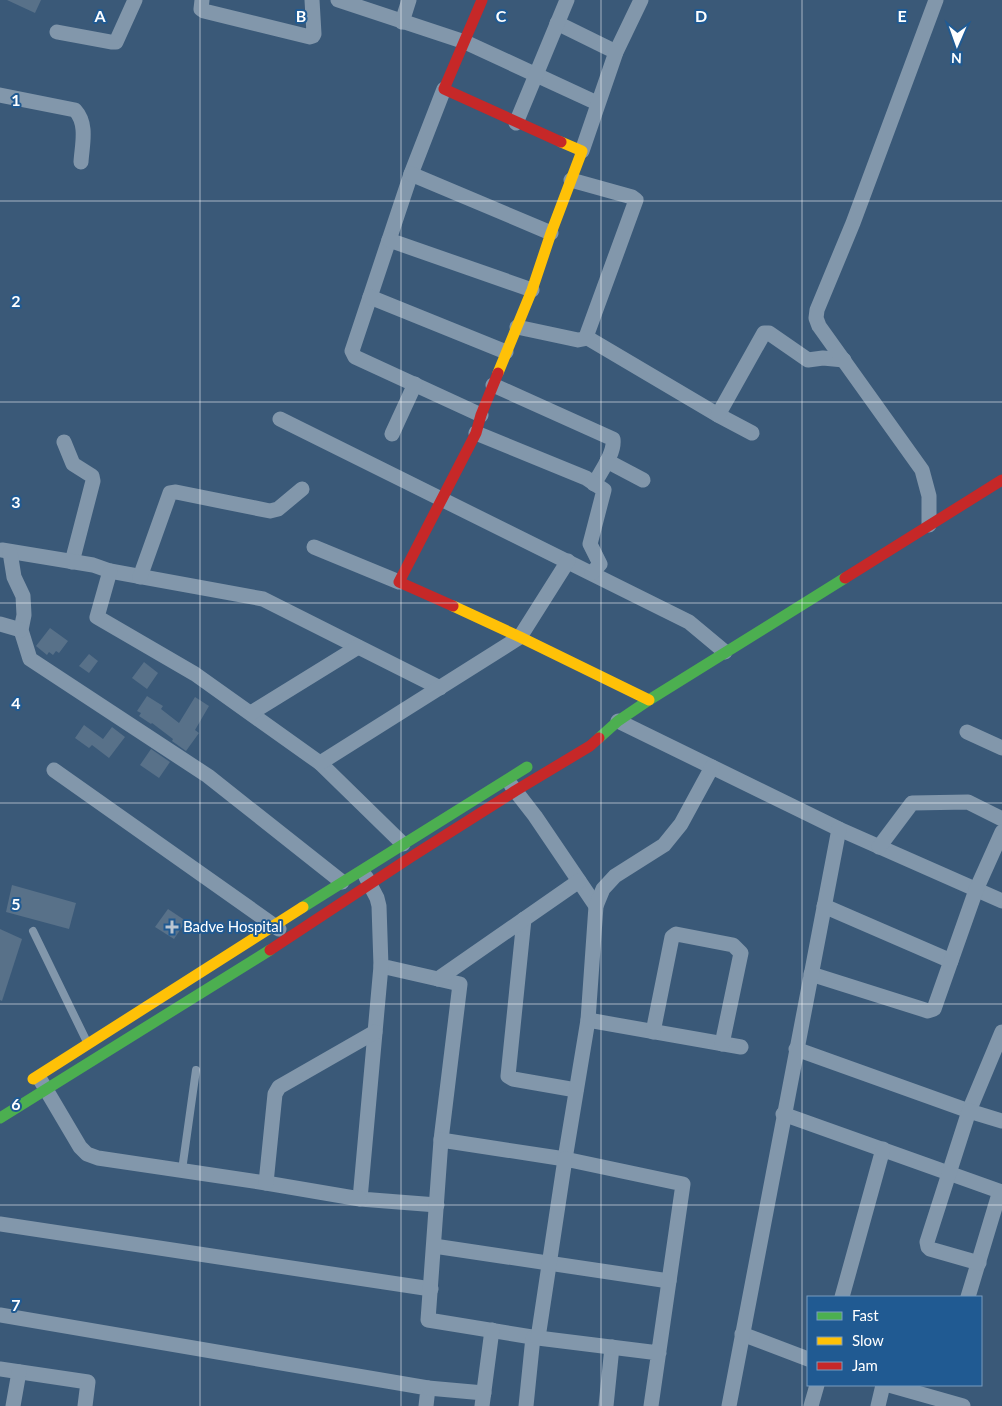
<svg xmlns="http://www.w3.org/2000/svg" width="1002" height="1406" font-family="Lato,sans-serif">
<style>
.building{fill:#587189}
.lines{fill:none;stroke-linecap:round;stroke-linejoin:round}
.lane{stroke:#8297ab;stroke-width:8}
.street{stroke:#8297ab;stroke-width:15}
.fast{stroke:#4caf50;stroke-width:11}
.slow{stroke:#ffc107;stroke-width:11}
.jam{stroke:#c62828;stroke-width:11}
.grid{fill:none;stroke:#fff;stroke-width:1;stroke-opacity:0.55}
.poi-dot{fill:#bac5d0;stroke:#205a92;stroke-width:2}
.labels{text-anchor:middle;stroke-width:4;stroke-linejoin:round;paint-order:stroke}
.poi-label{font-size:15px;fill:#fff;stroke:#205a92;text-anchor:start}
.grid-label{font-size:16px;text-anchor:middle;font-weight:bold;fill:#fff;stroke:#205a92;stroke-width:4;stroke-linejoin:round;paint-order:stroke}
</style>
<rect width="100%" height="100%" fill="#3a5978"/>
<g class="building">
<path d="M7 0H41L35 13Z"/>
<path d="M50 628 68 641 59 653 56 651 53 655 49 652 47 655 36 646Z"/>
<path d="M89 654 98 661 89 673 79 666Z"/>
<path d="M144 662 158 673 147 689 132 678Z"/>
<path d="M147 696 163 706 161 709 179 723 195 697 209 706 195 730 199 733 186 751 172 741 173 739 152 723 151 724 139 716 141 713 137 711Z"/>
<path d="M84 725 103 739 112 727 125 737 109 758 92 745 89 748 75 738Z"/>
<path d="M151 749 170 762 159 778 140 765Z"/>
<path d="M12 885 76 903 69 929 6 912Z"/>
<path d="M168 909 186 921 174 939 155 927Z"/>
<path d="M0 929 22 939 2 1001 0 1000Z"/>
</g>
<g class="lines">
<g class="lane">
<path d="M33 931 87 1042"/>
<path d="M182 1170 196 1070"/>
</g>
<g class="street">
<path d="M202 0 201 9 204 11 310 37 313 36 314 34 312 0"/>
<path d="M338 0 465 42 597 103"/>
<path d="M402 22 409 0"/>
<path d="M557 23 616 52"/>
<path d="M57 32 111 42H116L135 0"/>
<path d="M444 89 411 174 352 351 355 357 481 415"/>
<path d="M0 95 75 110C88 124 82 145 81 162"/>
<path d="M516 123 567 0"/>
<path d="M582 151 616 52 641 0"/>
<path d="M411 174 551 233"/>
<path d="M389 240 532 290"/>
<path d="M370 297 506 352"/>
<path d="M517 327 578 340 583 339 586 337 636 200 632 197 571 180"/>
<path d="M586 337 718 415 752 433"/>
<path d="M493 385 613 439C615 453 601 471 594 484"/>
<path d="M718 415 764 333H769L808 360 823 358 844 360"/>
<path d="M280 419 689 622 725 652"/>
<path d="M476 433 586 478 604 490 590 544 600 564 592 573"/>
<path d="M392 434 415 384"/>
<path d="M64 442 73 464 92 476 93 481 72 562"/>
<path d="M607 461 643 480"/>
<path d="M929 525V496L922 470 819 326 816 318 817 310 853 223 936 0"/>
<path d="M314 547 399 582"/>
<path d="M2 550 93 565 110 571 263 599 440 688"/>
<path d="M10 552 14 577 23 596 24 615 21 630 30 659 208 776 342 882"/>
<path d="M110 571 97 617 195 674 320 763 403 844"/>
<path d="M140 577 170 493 176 492 270 511 278 509 302 489"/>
<path d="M0 624 21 630"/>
<path d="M251 713 358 647"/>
<path d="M618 721 839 829 1002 901"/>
<path d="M967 732 1002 748"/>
<path d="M320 763 520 637 568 561"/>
<path d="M54 770 279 929"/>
<path d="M511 785 535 816 596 906"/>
<path d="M879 847 912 803 968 802 1002 819"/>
<path d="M366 877 377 898 379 906 381 966 460 984 441 1140"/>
<path d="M824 906 951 961"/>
<path d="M524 919 508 1076 513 1079 576 1090"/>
<path d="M381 966 360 1199 437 1205"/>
<path d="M811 974 928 1011 934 1009 976 890 1002 832"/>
<path d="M438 979 579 881"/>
<path d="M588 1020 741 1047"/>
<path d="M653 1032 672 937 676 934 733 945 741 953 722 1044"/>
<path d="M796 1049 969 1111 1002 1032"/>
<path d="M41 1081 80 1147 87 1154 98 1158 266 1183 360 1199"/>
<path d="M783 1114 999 1191V1194L968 1297"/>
<path d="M266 1183 275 1094 279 1087 375 1032"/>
<path d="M0 1224 431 1289"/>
<path d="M434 1246 669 1281"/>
<path d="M979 1263 930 1249 928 1247 927 1242 969 1111 1002 1121"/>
<path d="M842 1297 883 1149"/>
<path d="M0 1315 428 1388 426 1406"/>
<path d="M742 1334 808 1359"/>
<path d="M538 1338 428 1320 441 1140 565 1159 588 1020 596 906 603 889 615 876 664 845 681 824 712 767"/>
<path d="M0 1369 88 1382 85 1406"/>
<path d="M889 1385 963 1406"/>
<path d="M428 1388 484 1393"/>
<path d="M13 1406 19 1372"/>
<path d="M482 1406 492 1330"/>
<path d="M526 1406 533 1337"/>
<path d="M606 1406 612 1347"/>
<path d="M651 1406C662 1332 672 1258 683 1184L565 1159 538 1338 659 1353"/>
<path d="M729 1406 839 829"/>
<path d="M811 1406 817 1385"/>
<path d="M878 1406 883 1385"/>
</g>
<g class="fast">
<path d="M599 738 618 721 649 700 845 578"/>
<path d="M303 907 527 767"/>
<path d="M0 1118 270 950"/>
</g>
<g class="slow">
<path d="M498 373 532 290 551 233 582 151 561 142"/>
<path d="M453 606 520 637 649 700"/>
<path d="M33 1079 303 907"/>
</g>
<g class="jam">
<path d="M482 0 444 89 561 142"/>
<path d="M845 578 1002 480"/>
<path d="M453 606 399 582 476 433 481 415 498 373"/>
<path d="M270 950 411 857 515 791 590 746 599 738"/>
</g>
</g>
<path class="grid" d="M200 0V1406M401 0V1406M601 0V1406M802 0V1406M0 201H1002M0 402H1002M0 603H1002M0 803H1002M0 1004H1002M0 1205H1002"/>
<path class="poi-dot" d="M169.5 919.5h5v5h5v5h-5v5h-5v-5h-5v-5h5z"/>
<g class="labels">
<g class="poi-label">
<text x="183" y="932">Badve Hospital</text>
</g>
</g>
<g class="grid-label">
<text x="100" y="22">A</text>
<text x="301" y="22">B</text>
<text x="501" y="22">C</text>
<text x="701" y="22">D</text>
<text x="902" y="22">E</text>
<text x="16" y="106">1</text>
<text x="16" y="307">2</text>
<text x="16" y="508">3</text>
<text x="16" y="709">4</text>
<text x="16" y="910">5</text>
<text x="16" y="1110">6</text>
<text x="16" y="1311">7</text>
</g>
<rect x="807" y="1296" width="175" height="90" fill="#205a92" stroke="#799cbe"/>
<rect x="817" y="1312" width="25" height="8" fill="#4caf50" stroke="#799cbe"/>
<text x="852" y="1321" font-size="15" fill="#ffffff">Fast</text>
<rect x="817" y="1337" width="25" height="8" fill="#ffc107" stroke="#799cbe"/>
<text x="852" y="1346" font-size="15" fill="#ffffff">Slow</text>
<rect x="817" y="1362" width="25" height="8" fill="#c62828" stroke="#799cbe"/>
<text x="852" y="1371" font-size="15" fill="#ffffff">Jam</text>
<g transform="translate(957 45) rotate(182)" stroke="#205a92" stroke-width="4" paint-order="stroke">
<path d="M0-4L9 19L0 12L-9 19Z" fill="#ffffff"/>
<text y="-8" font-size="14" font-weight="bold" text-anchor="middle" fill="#ffffff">N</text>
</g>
</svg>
